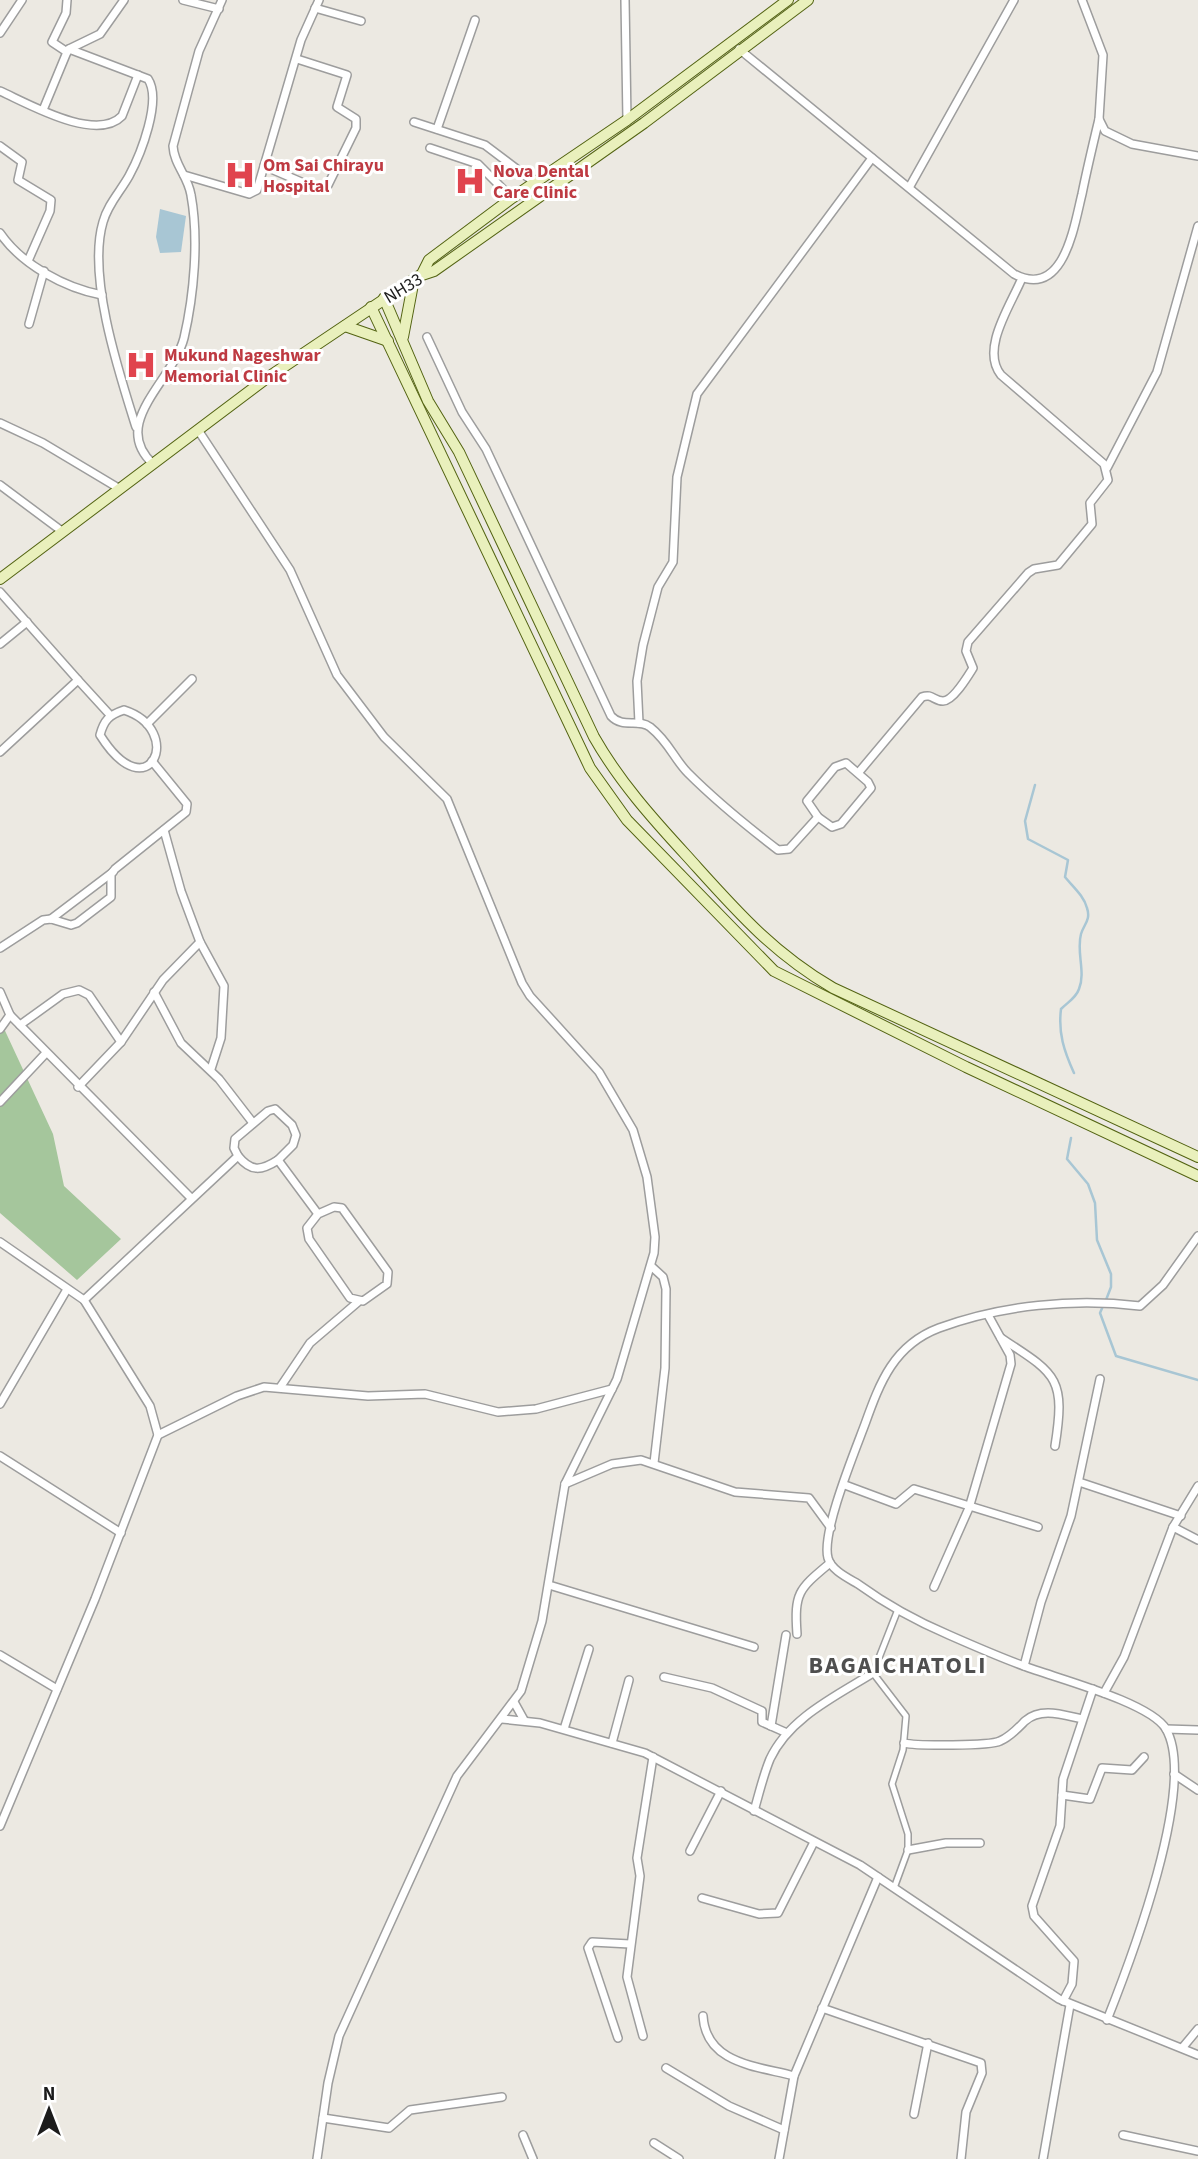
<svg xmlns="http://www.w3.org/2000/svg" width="1198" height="2159" font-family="'Source Sans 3',sans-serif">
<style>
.forest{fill:#a5c69c}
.water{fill:#a8c6d4}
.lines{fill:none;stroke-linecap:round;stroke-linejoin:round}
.stream{stroke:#a8c6d4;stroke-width:2.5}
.pedestrian-casing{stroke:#9d9d9d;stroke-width:8}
.minor-casing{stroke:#9d9d9d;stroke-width:10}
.secondary-casing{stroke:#536312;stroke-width:12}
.pedestrian{stroke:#fff;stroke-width:5}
.minor{stroke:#fff;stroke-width:7}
.secondary{stroke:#e9f0bc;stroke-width:10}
.labels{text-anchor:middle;stroke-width:6;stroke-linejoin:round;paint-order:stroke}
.health-label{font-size:18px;font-weight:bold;fill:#be3a42;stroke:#fff;text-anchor:start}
.street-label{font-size:18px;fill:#1c1c1c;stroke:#fff}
.district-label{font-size:24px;font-weight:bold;letter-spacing:2px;fill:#4f4f4f;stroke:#fff}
</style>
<rect width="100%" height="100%" fill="#ece9e2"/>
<path class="forest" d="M0 1020 53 1134 64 1186 121 1239 77 1280 0 1213Z"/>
<path class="water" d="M160 209 186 216 181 252 160 253 156 237Z"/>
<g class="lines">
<g class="stream">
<path d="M1035 785 1025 821 1028 839 1068 860 1065 877C1073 887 1084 896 1087 908 1091 920 1084 924 1081 934 1076 952 1086 972 1079 989 1076 998 1068 1002 1061 1009 1058 1033 1064 1051 1074 1073"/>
<path d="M1071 1138 1067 1159 1088 1184 1095 1203 1097 1240 1111 1274V1287L1106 1300"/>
<path d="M1103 1306 1100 1313 1116 1356 1198 1380"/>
</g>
<g class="pedestrian-casing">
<path id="pedestrian" d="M894 1888 908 1850V1834L892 1784 903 1750 906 1716 873 1673 897 1612"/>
</g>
<g class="minor-casing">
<g id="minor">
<path d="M183 0 219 9"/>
<path d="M625 0 627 120"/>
<path d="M1082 0 1103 55 1099 119 1105 131 1132 144 1198 156"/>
<path d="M315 8 361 21"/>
<path d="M0 33 22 0"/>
<path d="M69 49 100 34 124 0"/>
<path d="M739 49 1014 274C1064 300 1074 226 1082 194 1087 169 1093 144 1099 119"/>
<path d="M67 52 69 49 148 79C162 100 141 154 129 176 120 192 108 204 103 222 87 276 119 373 136 427"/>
<path d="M0 91C27 103 96 143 122 116L138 75"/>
<path d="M43 110 67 52 52 42 66 13 67 0"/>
<path d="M414 122 485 145 534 182"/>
<path d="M437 129 475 20"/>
<path d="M0 146 22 162 18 180 51 200 50 211 28 261"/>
<path d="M430 148 478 164 512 198"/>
<path d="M264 166 320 190 328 185 356 128V119L337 107 347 75 297 59"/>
<path d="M184 175 249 194 257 190 301 40 319 0"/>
<path d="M910 186 1014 0"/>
<path d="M0 233C22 265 65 288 102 295"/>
<path d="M29 324 44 271"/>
<path d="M427 337 462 412 486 449 611 716C623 729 638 718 650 727 669 742 674 759 688 773 715 800 748 827 778 850L789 849 818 817"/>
<path d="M0 423 43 443 120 489"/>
<path d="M198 430 290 570 337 675 384 737 447 799 522 983 530 996 599 1072 633 1130 647 1177 655 1237 654 1253 617 1379 565 1484 542 1621 521 1691 457 1776 339 2036 328 2083 317 2159"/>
<path d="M153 464C109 423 173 381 184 338 194 295 199 239 191 195 188 176 174 165 173 146L199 51 222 0"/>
<path d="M1107 468 1157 372 1198 226"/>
<path d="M0 485 63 532"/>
<path d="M0 592 78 680"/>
<path d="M0 644 27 622"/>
<path d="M124 710C186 730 149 813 100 735 104 720 109 715 124 710Z"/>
<path d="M639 723 637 681 643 645 658 587 673 562 677 477 697 394 872 158"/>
<path d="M147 724 192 679"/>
<path d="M0 752 78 680 110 715"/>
<path d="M846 763 868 782 871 788 841 824 832 827 818 817 807 801 835 767Z"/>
<path d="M859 772 922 697C932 693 934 701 943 701 953 701 968 676 973 668L966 651 968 642 1028 573 1034 569 1058 565 1092 524 1090 503 1108 480 1104 464 1001 375C980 349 1011 305 1022 278"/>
<path d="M164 830 181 891 200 942 224 986 221 1038 211 1069"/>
<path d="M51 919 113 872"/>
<path d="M0 948 43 920 51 919 71 925 77 923 111 897V874L115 869 186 812 187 804 152 761"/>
<path d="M0 992 10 1015 0 1029"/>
<path d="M154 992 181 1043 219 1079 253 1123"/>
<path d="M10 1015 190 1197"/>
<path d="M20 1025 63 994 79 990 89 995 121 1042"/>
<path d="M78 1087 121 1042 163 980 200 942"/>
<path d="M0 1102 46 1053"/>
<path d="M238 1156 234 1148 235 1139 268 1111 275 1109 292 1125 296 1135 293 1145 278 1160"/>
<path d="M0 1242 84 1300 150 1406 158 1435 95 1599 0 1826"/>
<path d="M651 1266 663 1277 666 1289 665 1368 654 1463"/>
<path d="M84 1300 238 1156C251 1172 261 1171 278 1160L318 1214 307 1228 309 1239 350 1298 363 1301 387 1284 388 1272 342 1208 334 1207 318 1214"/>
<path d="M1001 1338C1056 1374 1066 1377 1055 1446"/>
<path d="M281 1386 310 1343 358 1302"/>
<path d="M0 1404 66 1291"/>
<path d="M158 1435 237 1396 264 1387 368 1396 425 1394 498 1412 536 1409 612 1389"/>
<path d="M0 1456 121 1533"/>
<path d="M1079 1482 1181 1516"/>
<path d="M565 1484 612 1464 641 1460 735 1492 809 1498 831 1528"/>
<path d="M845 1485 896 1504 914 1489 1038 1527"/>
<path d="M1173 1527 1198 1540"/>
<path d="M549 1585 754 1647"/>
<path d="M934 1587 969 1508 1011 1364 1010 1355 988 1315"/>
<path d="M797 1634C794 1592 799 1589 830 1563"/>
<path d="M0 1655 57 1689"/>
<path d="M1024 1666 1041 1602 1071 1516 1100 1379"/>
<path d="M664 1677 712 1688 762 1711V1722L787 1733"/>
<path d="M1104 1693 1124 1657 1173 1527 1198 1486"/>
<path d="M514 1702 524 1720"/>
<path d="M502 1719 540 1723 645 1753 860 1865 1059 1999 1198 2055"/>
<path d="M771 1726 786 1635"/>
<path d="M564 1729 589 1649"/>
<path d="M1166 1729 1198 1730"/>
<path d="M612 1743 629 1680"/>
<path d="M904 1743C916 1746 990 1746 1000 1741 1010 1737 1018 1728 1025 1721 1041 1707 1063 1715 1082 1719"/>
<path d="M1174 1774 1198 1790"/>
<path d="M1062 1795 1090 1799 1102 1768 1132 1770 1144 1757"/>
<path d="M754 1811C759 1794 763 1776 770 1759 789 1718 836 1696 873 1673"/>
<path d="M908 1850 946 1843H980"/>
<path d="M690 1851 721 1791"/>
<path d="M702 1898 759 1914 778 1913 814 1842"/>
<path d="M1063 2001 1072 1984 1074 1961 1034 1916 1032 1906 1060 1826 1063 1779 1093 1689"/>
<path d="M822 2008 981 2063 982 2073 966 2112 961 2159"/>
<path d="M703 2016C706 2064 757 2066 794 2076"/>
<path d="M1107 2020C1130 1962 1198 1785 1166 1729 1150 1702 1055 1678 1024 1666 999 1657 974 1646 949 1635 916 1621 887 1605 858 1584 848 1578 831 1570 828 1558 821 1533 855 1451 865 1424 880 1382 894 1345 939 1328 1002 1305 1074 1298 1140 1306L1163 1285 1198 1236"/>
<path d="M643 2036 627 1977 640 1876 637 1858 653 1757"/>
<path d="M618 2038 588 1948 592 1942 630 1944"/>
<path d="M1183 2047 1198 2029"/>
<path d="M666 2068 729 2106 784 2130"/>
<path d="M914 2114 928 2043"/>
<path d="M323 2118 389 2128 410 2110 502 2097"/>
<path d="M523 2135 533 2159"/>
<path d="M1123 2135 1198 2151"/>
<path d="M654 2143 679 2159"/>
<path d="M779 2159 794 2076 878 1877"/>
<path d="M1043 2159 1070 2005"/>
</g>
</g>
<g class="secondary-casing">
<g id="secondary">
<path d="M422 274 429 260 512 198 627 120 788 0"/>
<path d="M384 298 428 401 459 452 594 737C619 781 652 818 686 855 734 908 770 951 833 988L1198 1157"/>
<path d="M371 307 590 768 627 820 774 971 966 1067 1198 1176"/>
<path d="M345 326 388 341"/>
<path d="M403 337 414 279"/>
<path d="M0 579 267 378 419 276 434 271 644 123 808 0"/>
</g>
</g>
<use href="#pedestrian" class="pedestrian"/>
<use href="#minor" class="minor"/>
<use href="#secondary" class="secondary"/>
</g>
<defs>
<g id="hospital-bare" transform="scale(2.415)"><path d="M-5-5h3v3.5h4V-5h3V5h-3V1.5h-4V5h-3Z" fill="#e0444e" stroke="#fff" stroke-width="2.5" paint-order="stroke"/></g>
</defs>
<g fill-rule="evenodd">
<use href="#hospital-bare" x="240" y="175"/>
<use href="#hospital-bare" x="470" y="181"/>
<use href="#hospital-bare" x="141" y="365"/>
</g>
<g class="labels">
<g class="health-label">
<text x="263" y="171">Om Sai Chirayu<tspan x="263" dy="21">Hospital</tspan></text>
<text x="493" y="177">Nova Dental<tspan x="493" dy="21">Care Clinic</tspan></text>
<text x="164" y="361">Mukund Nageshwar<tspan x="164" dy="21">Memorial Clinic</tspan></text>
</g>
<g class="street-label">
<text transform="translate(403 288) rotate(-31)" y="6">NH33</text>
</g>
<g class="district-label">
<text x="898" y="1673">BAGAICHATOLI</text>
</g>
</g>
<g transform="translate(49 2110)" stroke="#ffffff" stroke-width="5" paint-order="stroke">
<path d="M0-5L12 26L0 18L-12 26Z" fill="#1c1c1c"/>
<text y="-10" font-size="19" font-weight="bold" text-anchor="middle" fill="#1c1c1c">N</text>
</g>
</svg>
